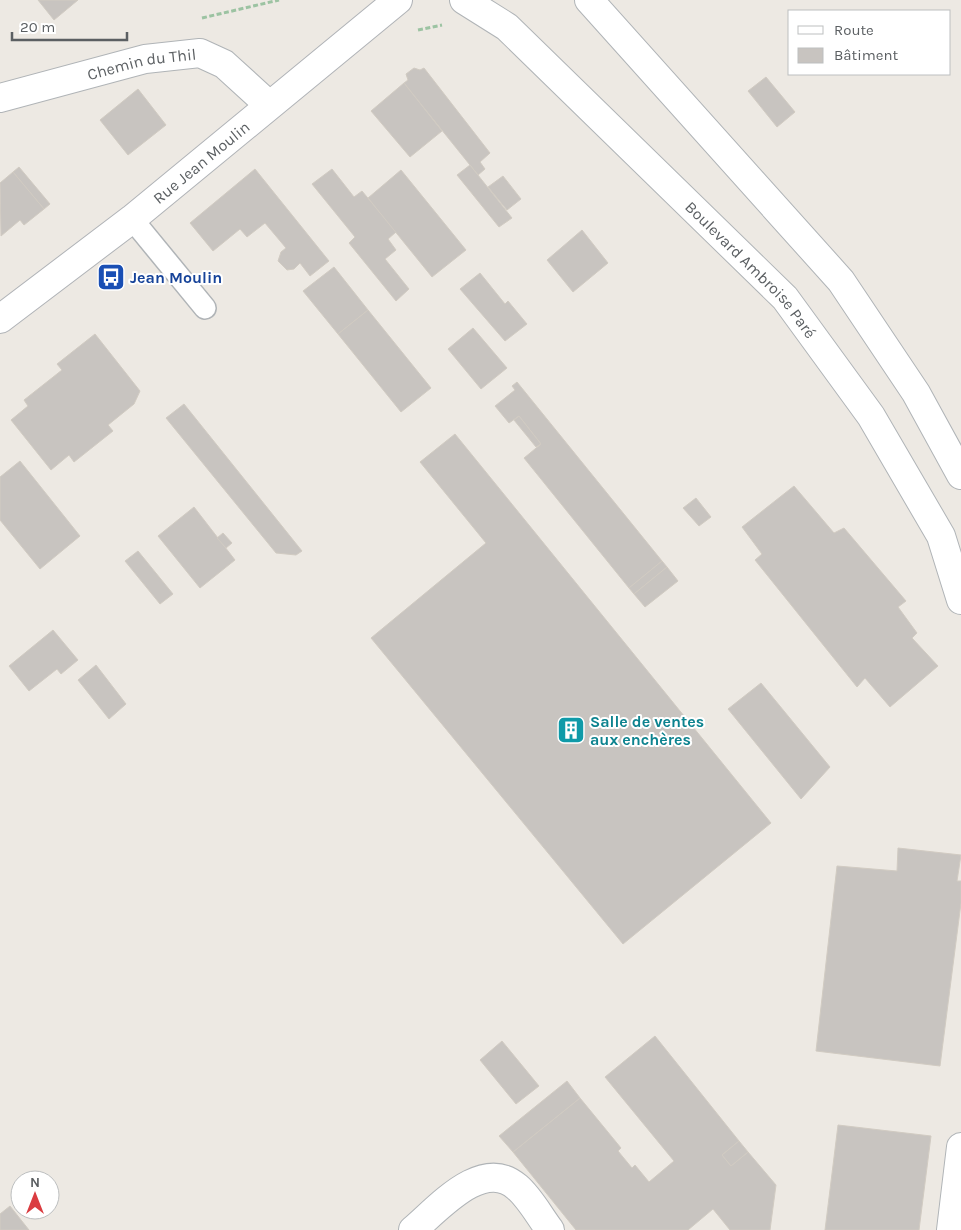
<svg xmlns="http://www.w3.org/2000/svg" width="961" height="1230" font-family="Karla,sans-serif">
<style>
.building{fill:#c8c4c0;stroke:#d1cbc2}
.lines{fill:none;stroke-linecap:round;stroke-linejoin:round}
.lane-casing{stroke:#b0b4b7;stroke-width:24}
.street-casing{stroke:#b0b4b7;stroke-width:30}
.secondary-casing{stroke:#b0b3b7;stroke-width:30}
.path{stroke:#9cc3a2;stroke-width:3;stroke-dasharray:5 2.5;stroke-linecap:butt}
.lane{stroke:#fff;stroke-width:21}
.street{stroke:#fff;stroke-width:28}
.secondary{stroke:#fff;stroke-width:28}
.labels{text-anchor:middle;stroke-width:4;stroke-linejoin:round;paint-order:stroke}
.street-label{font-size:16px;fill:#5b5f62;stroke:#fff}
.transit-label{font-size:16px;font-weight:bold;fill:#164399;stroke:#fff;text-anchor:start}
.culture-label{font-size:16px;font-weight:bold;fill:#0d838f;stroke:#fff;text-anchor:start}
</style>
<rect width="100%" height="100%" fill="#ede9e3"/>
<g class="building">
<path d="M38 0H78L54 20Z"/>
<path d="M414 68 420 70 424 68 490 153 480 162 485 169 478 175 404 83 408 80 406 74Z"/>
<path d="M766 77 795 112 777 127 748 91Z"/>
<path d="M404 83 442 131 410 157 371 111Z"/>
<path d="M138 89 166 125 128 155 100 120Z"/>
<path d="M470 165 512 218 499 227 457 175Z"/>
<path d="M19 167 50 204 44 209 13 172Z"/>
<path d="M255 169 329 261 310 276 300 263 294 269 287 270 278 261 281 252 286 248 265 223 247 237 240 229 213 251 190 223Z"/>
<path d="M332 169 354 197 362 191 396 232 388 239 396 250 385 259 409 289 396 301 349 243 355 237 312 184Z"/>
<path d="M401 170 466 250 432 277 368 198Z"/>
<path d="M13 172 44 209 24 225 20 220 1 236 0 183Z"/>
<path d="M503 176 521 199 507 210 488 187Z"/>
<path d="M582 230 608 263 573 292 547 260Z"/>
<path d="M334 267 368 310 338 334 303 291Z"/>
<path d="M480 273 505 304 508 301 527 324 505 341 460 289Z"/>
<path d="M368 310 431 388 401 412 338 334Z"/>
<path d="M473 328 507 368 481 389 448 349Z"/>
<path d="M95 334 140 391 134 404 108 425 113 431 74 462 69 455 51 470 11 420 28 406 24 400 62 370 57 364Z"/>
<path d="M517 382 662 561 629 588 524 458 541 444 519 416 509 423 495 406 515 390 512 386Z"/>
<path d="M184 404 302 551 296 555 276 553 166 418Z"/>
<path d="M519 416 541 444 536 447 514 420Z"/>
<path d="M455 434 771 823 623 944 371 638 486 543 420 462Z"/>
<path d="M20 461 80 536 40 569 0 520V477Z"/>
<path d="M794 486 834 533 844 528 906 601 898 607 917 633 912 638 938 666 890 707 865 678 857 687 755 560 762 554 742 527Z"/>
<path d="M696 498 711 517 699 526 683 508Z"/>
<path d="M194 507 235 560 200 588 158 536Z"/>
<path d="M223 533 232 543 226 548 217 538Z"/>
<path d="M138 551 173 594 160 604 125 561Z"/>
<path d="M662 561 667 567 634 594 629 588Z"/>
<path d="M667 567 678 581 645 607 634 594Z"/>
<path d="M53 630 78 660 61 674 57 669 29 691 9 666Z"/>
<path d="M96 665 126 704 109 719 78 680Z"/>
<path d="M761 683 830 767 801 799 728 709Z"/>
<path d="M898 848 961 855 957 881H961V903L940 1066 816 1051 837 866 897 871Z"/>
<path d="M655 1036 739 1141 722 1155 731 1166 748 1152 776 1185 770 1230H730L713 1209 688 1230H576L513 1152 580 1098 621 1148 618 1151 632 1168 635 1165 649 1182 674 1161 605 1077Z"/>
<path d="M502 1041 539 1086 516 1104 480 1060Z"/>
<path d="M567 1081 580 1098 513 1152 499 1136Z"/>
<path d="M838 1125 931 1136 919 1230H825Z"/>
<path d="M739 1141 748 1152 731 1166 722 1155Z"/>
<path d="M10 1206 29 1230H0V1214Z"/>
</g>
<g class="lines">
<g class="lane-casing">
<path id="lane" d="M132 219 205 308"/>
</g>
<g class="street-casing">
<g id="street">
<path id="s1" d="M464 0 507 27 785 298 871 416 941 536 961 600"/>
<path d="M589 0 841 281 916 393 961 475"/>
<path id="s2" d="M0 98 145 59 200 53 224 64 269 105"/>
<path d="M413 1230C439 1208 482 1157 517 1187 530 1198 540 1217 550 1230"/>
<path d="M951 1230 961 1147"/>
</g>
</g>
<g class="secondary-casing">
<g id="secondary">
<path id="s3" d="M0 319 132 219 398 0"/>
</g>
</g>
<g class="path">
<path d="M202 18 279 0"/>
<path d="M418 30 442 25"/>
</g>
<use href="#lane" class="lane"/>
<use href="#street" class="street"/>
<use href="#secondary" class="secondary"/>
</g>
<defs>
<g id="bus-square" transform="scale(1.4375)"><rect x="-9" y="-9" width="18" height="18" rx="4" fill="#1a4fb4" stroke="#fff"/><path d="M-5-6H5V4H4V6H2V4H-2V6H-4V4H-5ZM-3.5-4V0h7V-4ZM-3.5 1.2v1.5H-2V1.2ZM2 1.2v1.5H3.5V1.2Z" fill="#fff"/></g>
<g id="building-square" transform="scale(1.4375)"><rect x="-9" y="-9" width="18" height="18" rx="4" fill="#0f9aa8" stroke="#fff"/><path d="M-4-6H4V6H1V3H-1V6H-4ZM-2.5-4.3h1.7v1.8h-1.7ZM.8-4.3h1.7v1.8H.8ZM-2.5-1h1.7V.8h-1.7ZM.8-1h1.7V.8H.8Z" fill="#fff"/></g>
</defs>
<g fill-rule="evenodd">
<use href="#bus-square" x="111" y="277"/>
<use href="#building-square" x="571" y="730"/>
</g>
<g class="labels">
<g class="street-label">
<text dy="6" stroke="none"><textPath href="#s2" startOffset="146">Chemin du Thil</textPath></text>
<text dy="6" stroke="none"><textPath href="#s3" startOffset="255">Rue Jean Moulin</textPath></text>
<text dy="6" stroke="none"><textPath href="#s1" startOffset="395">Boulevard Ambroise Paré</textPath></text>
</g>
<g class="transit-label">
<text x="130" y="283">Jean Moulin</text>
</g>
<g class="culture-label">
<text x="590" y="727">Salle de ventes<tspan x="590" dy="18">aux enchères</tspan></text>
</g>
</g>
<rect x="788" y="10" width="162" height="65" fill="#ffffff" stroke="#bdbfc0"/>
<rect x="798" y="26" width="25" height="8" fill="#ffffff" stroke="#bdbfc0"/>
<text x="834" y="35" font-size="15" fill="#5b5f62">Route</text>
<rect x="798" y="48" width="25" height="15" fill="#c8c4c0" stroke="#bdbfc0"/>
<text x="834" y="60" font-size="15" fill="#5b5f62">Bâtiment</text>
<g transform="translate(35 1195)"><circle r="24" fill="#ffffff" stroke="#bdbfc0"/>
<path d="M0-4L9 19L0 12L-9 19Z" fill="#da3c40"/>
<text y="-8" font-size="14" font-weight="bold" text-anchor="middle" fill="#5b5f62">N</text>
</g>
<path d="M12 32v8h115v-8" fill="none" stroke="#5b5f62" stroke-width="2.5"/>
<text x="20" y="32" font-size="15" fill="#5b5f62" stroke="#ffffff" stroke-width="4" paint-order="stroke">20 m</text>
</svg>
